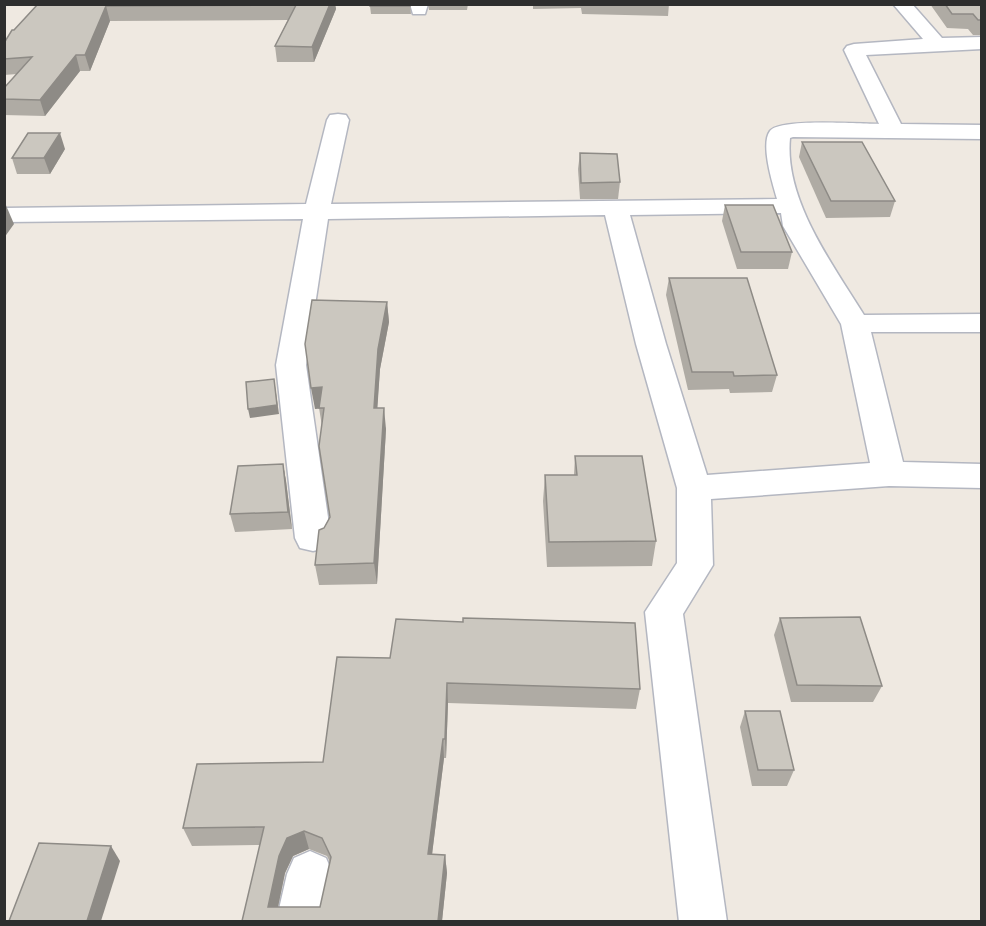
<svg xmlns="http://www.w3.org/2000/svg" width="986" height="926" font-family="'Fira Sans Condensed',sans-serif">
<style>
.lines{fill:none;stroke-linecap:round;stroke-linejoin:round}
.minor-casing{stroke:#b4b7c1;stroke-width:3}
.minor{fill:#fff;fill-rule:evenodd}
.wall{fill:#afaba4;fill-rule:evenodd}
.shaded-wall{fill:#8e8b86}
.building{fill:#cbc7bf;stroke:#8e8b86;stroke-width:1.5;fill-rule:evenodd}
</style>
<rect width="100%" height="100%" fill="#efe9e1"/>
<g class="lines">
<g class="minor-casing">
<g id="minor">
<path d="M410 4H428L425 14H413Z"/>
<path d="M893 4H912L942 38 982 37V49L866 55 901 124 982 125V139L793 137 790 138C784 200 833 265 864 315L982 314V332H871L903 462 982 464V488L889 486 711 499 713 565 683 614 727 922H679L645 612 677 563V488L636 344 605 215 328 219 306 365 331 538 326 548 313 551 300 548 295 538 276 365 303 219 4 222V208L306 204 327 120 330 115 338 114 346 115 349 120 331 204 777 199C773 185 760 144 770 131 780 118 860 124 879 124L844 50 847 46 854 44 923 39ZM781 213 783 226 841 324 870 463 707 475 666 344 630 215Z"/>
<path d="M310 851 326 858 333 874 324 922H276L287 874 294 858Z"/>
</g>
</g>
<use href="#minor" class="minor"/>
</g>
<g class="wall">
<path d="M38 4H335L336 9 314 62H277L275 46 288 20 110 21 90 71H80L45 116 4 115V88L17 74 4 75V43Z"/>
<path d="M410 4 411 14H371L370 6Z"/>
<path d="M428 4H468L467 10H429Z"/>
<path d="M533 4H669L668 16 582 14 581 8 533 9Z"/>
<path d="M930 4H981V35H973L968 29 947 28Z"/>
<path d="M802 142 895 201 890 217 826 218 799 157Z"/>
<path d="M65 149 50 174H17L12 158Z"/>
<path d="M580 153 620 182 618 199H580L578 169Z"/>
<path d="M725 205 792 252 788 269H737L722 221Z"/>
<path d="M669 278 777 375 772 392 730 393 729 389 688 390 666 295Z"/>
<path d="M387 302 389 322 380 369 377 408 386 429 377 584 319 585 315 565 324 528 330 517 322 426 319 408 315 409Z"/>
<path d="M575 456 656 541 652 566 547 567 543 501 545 475H574Z"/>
<path d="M283 464 286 481 292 529 235 532 230 514Z"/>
<path d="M780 618 882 686 873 702H791L774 635Z"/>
<path d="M337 657 640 689 636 709 448 703 446 758H444L432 854 445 855 447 873 442 921H242L260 845 192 846 183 828 323 762ZM309 849 327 856 330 862 320 907H278L285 873 293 856Z"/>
<path d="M745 711 794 770 787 786H752L740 727Z"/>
</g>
<g class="shaded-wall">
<path d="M330 4H335L336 9 314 62 312 47Z"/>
<path d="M106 6 110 21 90 71 85 55Z"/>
<path d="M76 55 80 71 45 116 40 100Z"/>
<path d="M60 133 65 149 50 174 44 158Z"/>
<path d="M5 203 14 224 4 238V204Z"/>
<path d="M387 302 389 322 380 369 376 429 374 408 378 349Z"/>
<path d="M274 379 279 414 250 418 248 409Z"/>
<path d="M322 387 325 408 315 409 311 388Z"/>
<path d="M384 408 386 429 377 584 374 563Z"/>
<path d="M283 464 286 481 292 529 288 512Z"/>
<path d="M447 683 448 703 446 758 445 739Z"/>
<path d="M443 739 444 758 430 871 428 854Z"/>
<path d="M304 831 309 849 293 856 285 873 275 921 268 907 279 856 287 838Z"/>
<path d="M111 846 120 861 101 921H87Z"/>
<path d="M445 855 447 873 442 921H438Z"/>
</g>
<g class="building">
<path d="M38 4H330L312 47 275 46 296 5 106 6 85 55H76L40 100 4 99V88L32 57 4 59V43L12 30H14Z"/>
<rect x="370" y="4" width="40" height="2"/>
<path d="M945 4H981V20H978L973 14H952Z"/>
<path d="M28 133H60L44 158H12Z"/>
<path d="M802 142H862L895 201H831Z"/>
<path d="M580 153 617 154 620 182 581 183Z"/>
<path d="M725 205H773L792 252H741Z"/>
<path d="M669 278H747L777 375 734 376 733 372H692Z"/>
<path d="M312 300 387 302 378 349 374 408H384L374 563 315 565 319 530 324 528 330 517 319 446 324 408H319L322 387 311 388 305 344Z"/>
<path d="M274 379 277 405 248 409 246 382Z"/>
<path d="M575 456H642L656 541 549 542 545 475H577Z"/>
<path d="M283 464 288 512 230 514 238 466Z"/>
<path d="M860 617 882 686 797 685 780 618Z"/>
<path d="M463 618 635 623 640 689 447 683 445 739H443L428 854 445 855 438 921H242L264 827 183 828 197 764 323 762 337 657 390 658 396 619 463 622ZM304 831 322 838 331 857 320 907H268L279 856 287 838Z"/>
<path d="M745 711H780L794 770H758Z"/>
<path d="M39 843 111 846 87 921H9Z"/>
</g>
<rect width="986" height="926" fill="none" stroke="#2e2e2e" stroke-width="12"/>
</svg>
